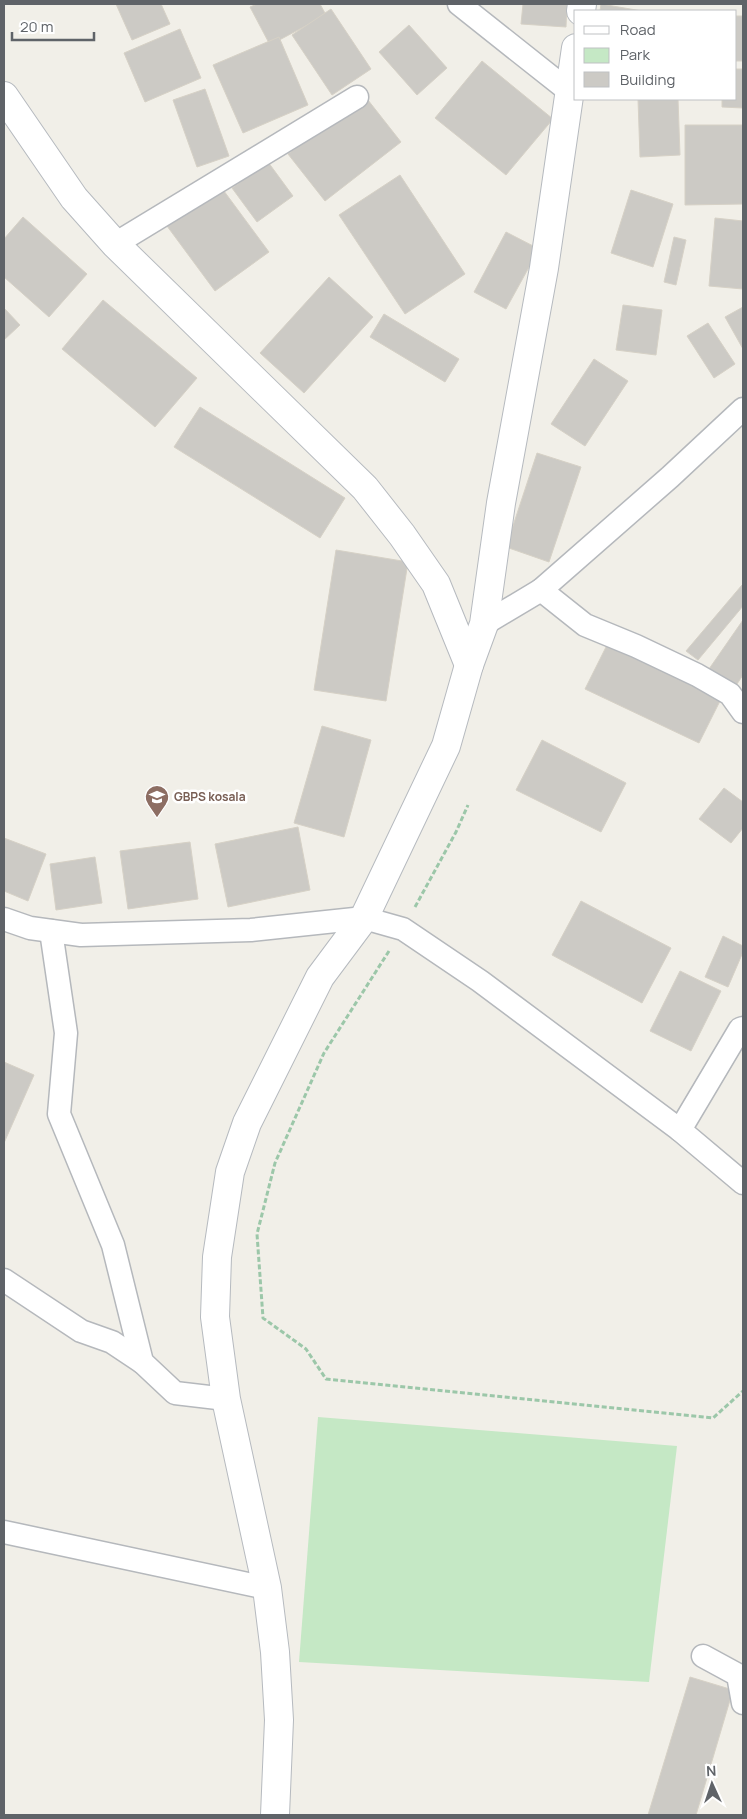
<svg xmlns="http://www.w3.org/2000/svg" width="747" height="1819" font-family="Manrope,sans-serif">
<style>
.green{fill:#c5e8c5}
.building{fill:#cccac5;stroke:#d6d1c6}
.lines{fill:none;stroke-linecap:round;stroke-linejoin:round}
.minor-casing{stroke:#b5b8bc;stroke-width:25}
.secondary-casing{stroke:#b6babf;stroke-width:30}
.path{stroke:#9cc7a9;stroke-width:3;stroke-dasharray:5 2.5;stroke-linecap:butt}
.minor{stroke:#fff;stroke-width:22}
.secondary{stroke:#fff;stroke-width:28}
.labels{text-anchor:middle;stroke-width:5;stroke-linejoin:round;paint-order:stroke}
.education-label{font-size:12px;font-weight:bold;fill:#785e54;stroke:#fff;text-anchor:start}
</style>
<rect width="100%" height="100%" fill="#f1efe8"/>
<path class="green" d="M318 1417 677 1446 649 1682 299 1662Z"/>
<g class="building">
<path d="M116 4H161L170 24 132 40Z"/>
<path d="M257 4H320L326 15 270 45 250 7Z"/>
<path d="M523 4H567L566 27 521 24Z"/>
<path d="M601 4 642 11H600Z"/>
<path d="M331 9 371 69 332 95 292 35Z"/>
<rect x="736" y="16" width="7" height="45"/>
<path d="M409 25 447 68 417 95 379 52Z"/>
<path d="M180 29 201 78 145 102 124 53Z"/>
<path d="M279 37 308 105 243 133 213 65Z"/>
<path d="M482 61 553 119 506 175 435 118Z"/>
<path d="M736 69H743V108L722 107V99H736Z"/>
<path d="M205 89 229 156 197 167 173 100Z"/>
<path d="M364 95 401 142 325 201 288 154Z"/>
<path d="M638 99H678L680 155 640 157Z"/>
<path d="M685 125H743V204L685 205Z"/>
<path d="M268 162 293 196 257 222 232 188Z"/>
<path d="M400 175 465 274 405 314 339 215Z"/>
<path d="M221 187 269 252 215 291 167 226Z"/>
<path d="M631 190 673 204 653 267 611 253Z"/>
<path d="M23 217 87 274 49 317 4 277V239Z"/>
<path d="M715 218 743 221V289L709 286Z"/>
<path d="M506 232 539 249 506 309 474 292Z"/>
<path d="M674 237 686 240 676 285 664 282Z"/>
<path d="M329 277 373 317 304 393 260 353Z"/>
<path d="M103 300 197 378 155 427 62 349Z"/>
<path d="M623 305 662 310 656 355 616 350Z"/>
<path d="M743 307V349L725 317Z"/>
<path d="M4 308 20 325 4 340Z"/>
<path d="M384 314 459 359 445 382 370 337Z"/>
<path d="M708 323 735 364 714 378 687 336Z"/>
<path d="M594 359 628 381 585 446 551 424Z"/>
<path d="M200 407 345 498 320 538 174 447Z"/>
<path d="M537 453 581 467 549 562 506 547Z"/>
<path d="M336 550 408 562 386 701 314 690Z"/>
<path d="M742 585 743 586V606L698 660 686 651Z"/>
<path d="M743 620V675L735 687 709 669Z"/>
<path d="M609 641 723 695 699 743 585 689Z"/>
<path d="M322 726 371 740 344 837 294 823Z"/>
<path d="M542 740 626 783 601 832 516 790Z"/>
<path d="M724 788 743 802V828L731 843 699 819Z"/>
<path d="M298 827 310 890 228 907 215 844Z"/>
<path d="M4 838 46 854 28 901 4 891Z"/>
<path d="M190 842 198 899 128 909 120 851Z"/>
<path d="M95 857 102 903 56 910 50 864Z"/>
<path d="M581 901 671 948 642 1003 552 955Z"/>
<path d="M723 936 743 946V952L728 987 705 977Z"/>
<path d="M680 971 721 991 691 1051 650 1031Z"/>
<path d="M4 1062 34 1075 4 1143Z"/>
<path d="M690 1677 733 1690 696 1815H648Z"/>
</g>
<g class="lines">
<g class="minor-casing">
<g id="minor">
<path d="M459 4 570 92"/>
<path d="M115 244 357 97"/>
<path d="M541 590 585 625 636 646 697 675 730 694 743 712"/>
<path d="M484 624 541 590 670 477 743 409"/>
<path d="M4 919 30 928 81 935 251 930 364 918 403 929 480 981 680 1130 743 1183"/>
<path d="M51 931 66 1033 59 1114 113 1245 142 1362 175 1393 226 1399"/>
<path d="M680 1130 740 1029 743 1028"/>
<path d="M4 1280 81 1331 112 1342 142 1362"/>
<path d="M4 1532 267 1588"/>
<path d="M703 1656 738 1675 743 1703"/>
</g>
</g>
<g class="secondary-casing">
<g id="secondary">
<path d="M581 11 582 4"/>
<path d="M4 96 74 198 115 244 365 488 402 535 436 584 469 665"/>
<path d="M275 1815 279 1720 275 1652 267 1588 226 1399 215 1317 217 1257 230 1172 247 1123 320 977 364 918 446 746 469 665 484 624 501 503 544 268 576 48"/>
</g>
</g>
<g class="path">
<path d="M415 907 456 832 468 805"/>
<path d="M389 951 324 1053 275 1163 257 1234 263 1318 306 1349 326 1379 713 1418 743 1391"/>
</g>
<use href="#minor" class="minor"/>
<use href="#secondary" class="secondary"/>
</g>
<defs>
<g id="school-pin" transform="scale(1.25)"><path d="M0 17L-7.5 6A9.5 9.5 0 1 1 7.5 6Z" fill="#8d6e63" stroke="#fff"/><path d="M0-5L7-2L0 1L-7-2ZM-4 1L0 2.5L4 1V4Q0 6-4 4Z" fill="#fff"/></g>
</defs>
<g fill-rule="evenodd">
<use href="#school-pin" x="157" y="797"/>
</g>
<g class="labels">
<g class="education-label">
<text x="174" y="801">GBPS kosala</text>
</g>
</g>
<rect width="747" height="1819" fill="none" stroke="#5f6368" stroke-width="10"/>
<rect x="574" y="10" width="162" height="90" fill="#ffffff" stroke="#bfc1c3"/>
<rect x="584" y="26" width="25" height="8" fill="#ffffff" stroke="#bfc1c3"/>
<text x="620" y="35" font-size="15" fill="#5f6368">Road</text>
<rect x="584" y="48" width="25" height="15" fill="#c5e8c5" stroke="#bfc1c3"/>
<text x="620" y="60" font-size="15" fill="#5f6368">Park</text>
<rect x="584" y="72" width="25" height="15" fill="#cccac5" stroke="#bfc1c3"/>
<text x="620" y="85" font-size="15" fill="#5f6368">Building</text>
<g transform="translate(712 1784) rotate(357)" stroke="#ffffff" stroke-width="4" paint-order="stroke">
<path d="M0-4L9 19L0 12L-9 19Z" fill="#5f6368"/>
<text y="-8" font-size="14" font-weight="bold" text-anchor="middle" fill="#5f6368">N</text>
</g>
<path d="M12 32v8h82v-8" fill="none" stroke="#5f6368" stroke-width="2.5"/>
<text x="20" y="32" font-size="15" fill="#5f6368" stroke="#ffffff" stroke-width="4" paint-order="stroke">20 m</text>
</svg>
